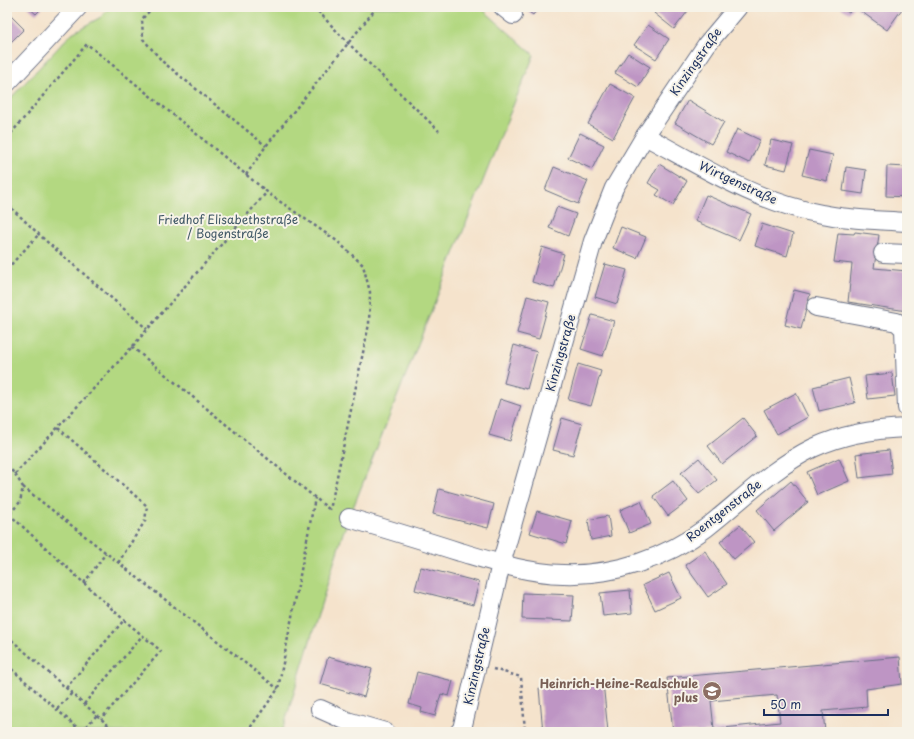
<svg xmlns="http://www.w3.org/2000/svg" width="914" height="739" font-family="'Playpen Sans',sans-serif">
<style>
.green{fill:#b3d881;stroke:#678470}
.building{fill:#be95c4;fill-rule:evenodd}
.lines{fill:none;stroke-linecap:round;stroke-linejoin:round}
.minor-casing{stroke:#676e84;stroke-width:20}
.path{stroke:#676e84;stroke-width:2.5;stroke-dasharray:3 3;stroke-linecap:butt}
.minor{stroke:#fff;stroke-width:18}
.labels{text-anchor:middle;stroke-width:4;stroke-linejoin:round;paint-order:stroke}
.street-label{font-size:12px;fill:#1b2f5e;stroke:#f7f3e8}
.park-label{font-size:12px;fill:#415967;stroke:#f7f3e8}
.education-label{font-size:12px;font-weight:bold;fill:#785e54;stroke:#f7f3e8;text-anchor:end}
</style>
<rect width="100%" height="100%" fill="#f7f3e8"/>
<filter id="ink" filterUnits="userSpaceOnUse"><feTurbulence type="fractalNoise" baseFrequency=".025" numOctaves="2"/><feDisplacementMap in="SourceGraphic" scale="8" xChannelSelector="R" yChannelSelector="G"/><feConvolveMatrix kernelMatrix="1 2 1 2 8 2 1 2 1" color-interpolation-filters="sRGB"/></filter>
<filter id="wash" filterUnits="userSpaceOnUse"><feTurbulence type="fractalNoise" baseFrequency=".012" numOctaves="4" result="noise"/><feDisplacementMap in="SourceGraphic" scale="16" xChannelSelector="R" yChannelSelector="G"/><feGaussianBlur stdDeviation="0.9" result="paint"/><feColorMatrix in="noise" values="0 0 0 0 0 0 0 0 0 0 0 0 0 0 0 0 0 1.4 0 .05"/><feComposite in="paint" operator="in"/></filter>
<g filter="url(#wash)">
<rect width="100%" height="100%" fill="#f5e3cc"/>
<path class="green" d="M110 7H480L534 55 508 118 343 533 282 732H7V102L72 33 101 17Z"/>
<g id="blocks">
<g class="building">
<path d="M28 7H43L36 14Z"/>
<path d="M522 7H539L533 15Z"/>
<path d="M658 7H691L674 29 654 13Z"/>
<path d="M840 7H854L849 13Z"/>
<path d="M855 7H899L902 9 887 30Z"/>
<path d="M8 13 24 29 10 43 7 41Z"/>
<path d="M648 25 669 39 656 59 634 45Z"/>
<path d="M628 53 650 67 638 87 615 73Z"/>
<path d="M610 84 635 98 613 138 588 124Z"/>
<path d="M688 100 724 122 711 144 675 123Z"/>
<path d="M737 129 760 140 749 163 726 152Z"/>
<path d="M580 133 604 145 592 169 568 158Z"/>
<path d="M771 140 793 145 786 170 765 165Z"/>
<path d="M809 150 833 155 827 181 802 175Z"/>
<path d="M659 164 687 181 673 205 656 195 660 190 648 183Z"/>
<path d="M887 166 907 167V197L886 196Z"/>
<path d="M554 167 588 181 578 204 545 190Z"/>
<path d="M846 167 866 170 863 194 843 191Z"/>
<path d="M706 195 751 214 739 240 695 221Z"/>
<path d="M557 207 576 214 568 236 549 228Z"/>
<path d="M762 224 793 234 787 256 755 246Z"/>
<path d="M621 227 646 237 637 258 613 248Z"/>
<path d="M855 232 879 235 874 268 907 271V311L848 302 852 264 834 262 838 233 854 234Z"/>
<path d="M542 247 564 254 554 288 532 282Z"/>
<path d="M605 264 627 270 617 304 595 297Z"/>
<path d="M794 290 810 294 801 329 785 325Z"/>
<path d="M527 296 549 302 539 339 517 333Z"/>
<path d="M592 315 614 321 603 356 581 349Z"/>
<path d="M514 345 537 352 527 389 504 383Z"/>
<path d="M578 364 601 371 591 406 568 400Z"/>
<path d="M892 373 895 396 868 399 865 376Z"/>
<path d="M849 378 855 403 819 411 813 387Z"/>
<path d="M796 393 808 417 777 434 764 410Z"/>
<path d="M500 399 521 406 510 441 489 435Z"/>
<path d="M562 418 582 424 573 455 553 450Z"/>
<path d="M743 418 757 436 722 464 708 446Z"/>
<path d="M889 450 892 474 859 478 856 454Z"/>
<path d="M699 458 717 480 699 494 681 473Z"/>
<path d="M839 458 849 481 817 495 807 472Z"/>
<path d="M673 481 688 501 668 516 653 496Z"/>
<path d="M791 481 808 502 774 531 757 510Z"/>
<path d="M439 489 494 504 488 528 433 514Z"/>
<path d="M641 501 651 524 629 533 620 510Z"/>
<path d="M537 511 572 521 566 544 530 533Z"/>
<path d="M608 516 611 536 591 540 588 520Z"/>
<path d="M740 525 754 542 734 559 720 542Z"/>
<path d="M705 551 727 584 708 597 685 565Z"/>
<path d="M421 567 479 582 473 605 415 590Z"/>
<path d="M669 573 681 598 655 610 643 585Z"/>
<path d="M630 590 632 613 603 616 600 593Z"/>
<path d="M523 593 574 595 572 621 522 619Z"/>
<path d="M328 657 372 669 364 697 320 684Z"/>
<path d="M900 657 902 684 866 689 867 707 823 711 825 732H673L667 678ZM777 695 780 722 714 729 711 701Z"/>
<path d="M417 672 453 681 449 696 441 694 435 716 421 712 422 708 409 704Z"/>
<path d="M603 682 608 732H543L539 688Z"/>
</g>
</g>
</g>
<g filter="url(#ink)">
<use href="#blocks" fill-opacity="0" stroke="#676e84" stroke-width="1"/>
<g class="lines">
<g class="minor-casing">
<g id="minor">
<path d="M503 7 513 15"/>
<path d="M7 83 78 7"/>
<path d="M645 136C701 166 758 203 822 214 850 220 879 220 907 222"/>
<path d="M883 253 907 254"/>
<path d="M816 307 897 322 904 329 907 408"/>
<path d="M349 518C386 529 423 540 460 552 494 562 527 573 563 574 614 576 666 558 706 528 741 501 772 468 813 448 843 434 874 429 907 428"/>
<path d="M320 709 347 721 385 732"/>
<path d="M459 732 462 729 501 564 593 241 614 188 645 136 707 44 738 7"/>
</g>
</g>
<g class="path">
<path d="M153 7 142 19 143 39 163 62 266 146"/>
<path d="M314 7 348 43 439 131"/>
<path d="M7 138 87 44 272 196 337 241 363 265 370 292 369 324 330 510"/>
<path d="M246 175 266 146 377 7"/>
<path d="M7 204 46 241 147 329"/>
<path d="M7 269 39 234"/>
<path d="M132 347 330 510"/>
<path d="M58 428 147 506 145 521 118 563"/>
<path d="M7 466 15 474 23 487 20 502 7 517"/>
<path d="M15 474 132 347 267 192"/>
<path d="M23 487 278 689"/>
<path d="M9 514 124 620 161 651 101 719"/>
<path d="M84 583 106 553"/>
<path d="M7 636 116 732"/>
<path d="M7 665 82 732"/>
<path d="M493 669 521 677 525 732"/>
<path d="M66 688 124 620"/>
<path d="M84 704 142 636"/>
<path d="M57 709 72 693"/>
<path d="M82 731 97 715"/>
<path d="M247 732 278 689 315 498"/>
<path d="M890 732 907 731"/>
</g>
<use href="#minor" class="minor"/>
</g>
</g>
<defs>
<g id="school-disc" transform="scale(1)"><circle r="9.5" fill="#8d6e63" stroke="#f7f3e8"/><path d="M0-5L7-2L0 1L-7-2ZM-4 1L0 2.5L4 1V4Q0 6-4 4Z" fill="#fff"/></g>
</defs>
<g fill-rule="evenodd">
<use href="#school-disc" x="712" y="691"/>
</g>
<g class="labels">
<g class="street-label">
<text transform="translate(696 62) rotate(-55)" y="4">Kinzingstraße</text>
<text transform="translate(738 183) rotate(25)" y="4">Wirtgenstraße</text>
<text transform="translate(561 353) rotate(-74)" y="4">Kinzingstraße</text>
<text transform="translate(724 511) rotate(-38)" y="4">Roentgenstraße</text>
<text transform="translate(477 666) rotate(-77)" y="4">Kinzingstraße</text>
</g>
<g class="park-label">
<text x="228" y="224">Friedhof Elisabethstraße<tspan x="228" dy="14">/ Bogenstraße</tspan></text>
</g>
<g class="education-label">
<text x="698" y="688">Heinrich-Heine-Realschule<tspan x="698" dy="14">plus</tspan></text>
</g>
</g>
<rect width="914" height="739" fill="none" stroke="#f7f3e8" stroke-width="24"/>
<path d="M764 709v6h124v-6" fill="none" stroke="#1b2f5e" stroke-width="2"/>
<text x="770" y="709" font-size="12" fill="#1b2f5e" stroke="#f7f3e8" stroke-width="3" paint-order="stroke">50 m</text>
</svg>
